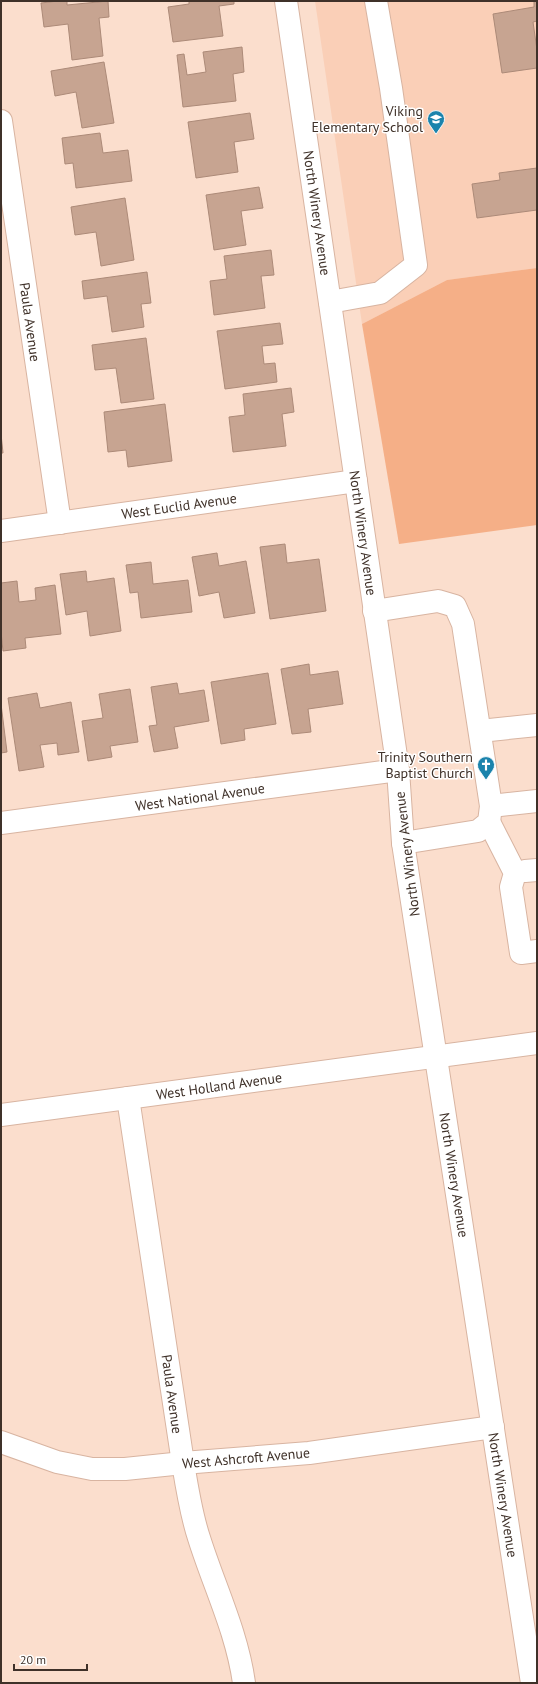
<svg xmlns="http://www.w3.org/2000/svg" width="538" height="1684" font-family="'PT Sans',sans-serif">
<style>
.built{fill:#facfb7}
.water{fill:#f5af87}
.building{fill:#c7a491;stroke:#ac8a78}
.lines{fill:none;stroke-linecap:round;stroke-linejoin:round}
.minor-casing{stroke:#d8b4a1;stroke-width:24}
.minor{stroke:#fff;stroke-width:22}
.labels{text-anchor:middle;stroke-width:3;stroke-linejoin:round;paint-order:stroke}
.poi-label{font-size:14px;fill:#3f3129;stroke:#fff;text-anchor:end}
.street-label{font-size:14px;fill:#3f3129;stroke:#fff}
</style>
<rect width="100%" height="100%" fill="#fbdecd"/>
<path class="built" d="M315 1H537V268L447 280 362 324Z"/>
<path class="water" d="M537 268V525L399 544 362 324 447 280Z"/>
<g class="building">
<path d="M58 1H67V5L108 1 109 17 99 18 103 56 72 60 68 24 44 27 41 3Z"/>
<path d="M189 1H234V4L219 6 223 36 173 42 168 7 189 4Z"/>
<path d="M534 1H537V21L533 22 537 50V68L502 73 493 14 534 7Z"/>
<path d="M242 47 244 72 233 74 236 101 183 107 177 55 184 54 187 75 206 72 203 52Z"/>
<path d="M104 62 114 123 82 128 76 92 55 96 51 71Z"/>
<path d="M250 113 254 139 234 142 238 172 196 178 188 122Z"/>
<path d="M100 133 103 153 128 150 132 181 76 188 73 163 65 164 62 138Z"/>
<path d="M537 168V210L477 218 472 184 500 180 499 173Z"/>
<path d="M259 187 263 208 241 211 246 245 214 250 206 195Z"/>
<path d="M125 198 134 260 101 266 96 232 75 235 71 207Z"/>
<path d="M271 250 274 275 261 276 265 308 214 315 210 281 227 279 224 256Z"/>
<path d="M147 272 151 303 141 304 144 327 112 332 107 296 84 299 82 281Z"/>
<path d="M280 323 283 344 262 346 264 364 275 363 277 382 225 389 217 331Z"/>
<path d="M146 338 154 399 121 403 116 368 95 370 92 345Z"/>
<path d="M291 388 294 412 282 414 286 446 233 452 229 417 245 415 243 394Z"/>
<path d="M165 404 172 461 128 467 126 450 108 452 104 412Z"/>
<path d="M1 434 3 453H1Z"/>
<path d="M285 544 287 563 319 559 326 611 270 619 260 547Z"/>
<path d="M217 553 219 566 246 561 255 613 224 618 219 592 199 596 192 557Z"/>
<path d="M151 562 153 584 188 580 192 612 141 618 138 592 130 593 126 565Z"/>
<path d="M86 571 87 582 114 578 121 631 90 636 87 611 66 615 60 574Z"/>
<path d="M17 581 19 602 36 600 35 588 55 585 61 634 25 638 26 648 3 651 1 632V583Z"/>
<path d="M309 664 310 675 338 671 343 704 308 709 311 732 292 734 281 669Z"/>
<path d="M268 673 276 724 244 729 245 740 221 744 211 682Z"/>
<path d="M177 683 179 694 204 690 209 721 174 727 178 748 154 752 149 726 157 725 151 687Z"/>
<path d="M130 689 138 742 110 746 112 757 88 761 82 721 103 718 99 694Z"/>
<path d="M37 693 40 708 71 702 79 752 58 755 57 743 40 745 44 767 19 771 8 698Z"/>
<path d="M1 704 7 752 1 753Z"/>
</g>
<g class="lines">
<g class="minor-casing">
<g id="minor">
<path d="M286 1 398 770 403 843 532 1683"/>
<path d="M1 121 60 523"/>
<path d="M330 302 380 293 416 265 391 88 376 1"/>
<path d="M1 531 356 481"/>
<path d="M374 611 438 601 455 606 463 624 491 806 489 822 478 831 403 843"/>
<path d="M480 731 537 725"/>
<path d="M491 806 537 801"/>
<path d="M489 822 515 873 511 887 521 953 537 951"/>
<path d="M1 823 398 770"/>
<path d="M525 871 537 870"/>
<path d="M128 1098 183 1463C187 1488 191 1514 199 1538 214 1586 237 1632 244 1683"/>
<path d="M1 1115 537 1043"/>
<path d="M1 1442 57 1462 92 1469H125L183 1463 309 1453 493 1427"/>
</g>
</g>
<use href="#minor" class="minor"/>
</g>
<defs>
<g id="school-pin" transform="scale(0.9)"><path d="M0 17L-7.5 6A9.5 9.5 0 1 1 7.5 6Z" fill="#1b83ac" stroke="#fff"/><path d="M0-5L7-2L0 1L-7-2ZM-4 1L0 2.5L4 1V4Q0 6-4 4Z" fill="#fff"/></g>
<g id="church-pin" transform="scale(0.9)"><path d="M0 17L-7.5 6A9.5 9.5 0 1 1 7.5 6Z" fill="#1b83ac" stroke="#fff"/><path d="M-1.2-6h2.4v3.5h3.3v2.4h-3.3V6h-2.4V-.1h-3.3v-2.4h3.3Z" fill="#fff"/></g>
</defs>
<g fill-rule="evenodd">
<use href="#school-pin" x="436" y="119"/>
<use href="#church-pin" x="486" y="765"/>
</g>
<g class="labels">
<g class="poi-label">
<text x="423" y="116">Viking<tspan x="423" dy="16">Elementary School</tspan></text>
<text x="473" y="762">Trinity Southern<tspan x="473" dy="16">Baptist Church</tspan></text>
</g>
<g class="street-label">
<text transform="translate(317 213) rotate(82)" y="5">North Winery Avenue</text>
<text transform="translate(30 322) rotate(82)" y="5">Paula Avenue</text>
<text transform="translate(179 506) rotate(-8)" y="5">West Euclid Avenue</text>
<text transform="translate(363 533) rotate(82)" y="5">North Winery Avenue</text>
<text transform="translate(200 797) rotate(-8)" y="5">West National Avenue</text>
<text transform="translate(407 854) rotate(-97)" y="5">North Winery Avenue</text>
<text transform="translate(219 1086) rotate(-8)" y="5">West Holland Avenue</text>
<text transform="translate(454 1175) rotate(81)" y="5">North Winery Avenue</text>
<text transform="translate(172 1394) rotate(82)" y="5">Paula Avenue</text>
<text transform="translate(246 1458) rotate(-5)" y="5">West Ashcroft Avenue</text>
<text transform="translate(503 1495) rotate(81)" y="5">North Winery Avenue</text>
</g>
</g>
<rect width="538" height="1684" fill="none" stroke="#3f3129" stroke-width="4"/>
<path d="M14 1664v6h73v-6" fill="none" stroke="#3f3129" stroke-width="2"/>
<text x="20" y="1664" font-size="12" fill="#3f3129" stroke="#ffffff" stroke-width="3" paint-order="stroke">20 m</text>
</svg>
